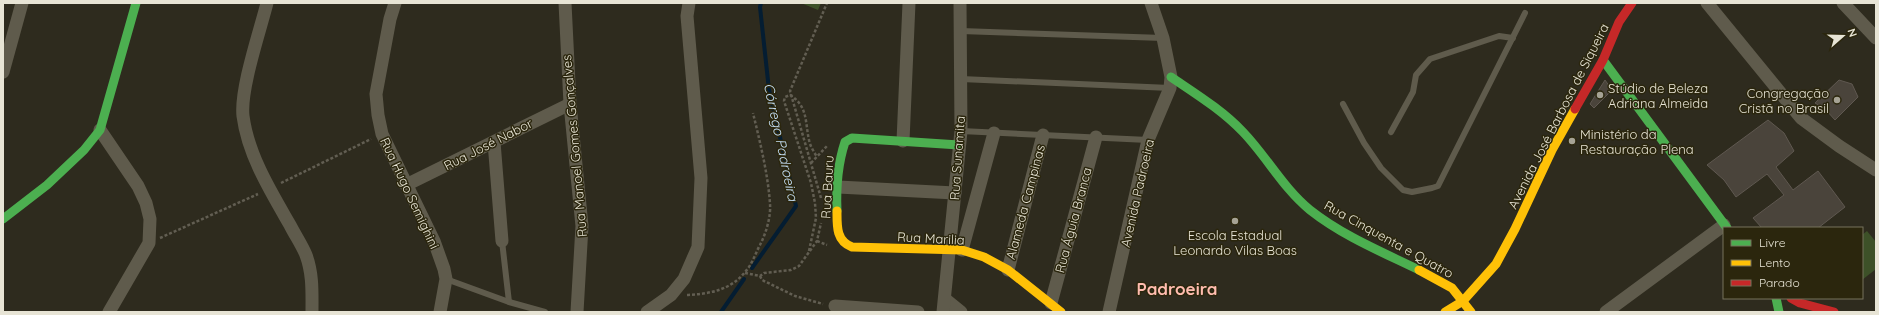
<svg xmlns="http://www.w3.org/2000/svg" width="1879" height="315" font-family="Quicksand,sans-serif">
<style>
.green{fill:#3d5128}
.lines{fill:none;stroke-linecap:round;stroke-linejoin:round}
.stream{stroke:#041d32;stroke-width:4}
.building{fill:#4a443b;stroke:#5f5850}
.path{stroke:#625e52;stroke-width:2.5;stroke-dasharray:3 2;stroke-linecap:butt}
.lane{stroke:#5f5b4c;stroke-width:6}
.street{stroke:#5f5b4c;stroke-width:13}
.fast{stroke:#4caf50;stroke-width:9}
.slow{stroke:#ffc107;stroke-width:9}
.jam{stroke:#c62828;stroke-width:9}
.poi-dot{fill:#a6a395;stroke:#2b260d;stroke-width:1.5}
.labels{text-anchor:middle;stroke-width:3;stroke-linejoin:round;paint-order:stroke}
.poi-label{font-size:13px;fill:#e7e4d5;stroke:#2b260d;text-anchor:start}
.street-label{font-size:13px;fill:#e7e4d5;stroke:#2b260d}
.water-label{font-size:14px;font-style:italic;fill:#c4def5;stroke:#2b260d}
.district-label{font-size:17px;font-weight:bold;fill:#ffbcaf;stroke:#2b260d}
</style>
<rect width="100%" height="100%" fill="#2e2b1e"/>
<g class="green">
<path d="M801 3H821L818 10Z"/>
<path d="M1867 231 1876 242V269L1862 280V235Z"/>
</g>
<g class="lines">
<g class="stream">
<path d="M752 268 796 206 769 90 760 7 761 3"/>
<path d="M721 312 744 279"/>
</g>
</g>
<g class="building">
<path d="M1605 80 1612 90 1594 108 1590 104Z"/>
<path d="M1839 80 1852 84 1858 97 1835 120 1826 110 1815 103Z"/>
<path d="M1768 120 1784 133 1794 151 1776 167 1793 190 1818 171 1845 207 1818 228H1762L1753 218 1784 195 1767 174 1736 197 1724 180 1707 165Z"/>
</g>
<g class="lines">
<g class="path">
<path d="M811 163 827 146"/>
<path d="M281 183 371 139"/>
<path d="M821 198 790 91 827 3"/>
<path d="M160 238 258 194"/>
<path d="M817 241 827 245"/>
<path d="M809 251 816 218 815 203 811 183 784 101 785 97 790 95C808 106 805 122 809 140 810 146 814 152 817 157"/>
<path d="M745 273 760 276 764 273 791 270 799 266 817 241 821 223"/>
<path d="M760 276 762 280 795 296 823 304"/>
<path d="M687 295C709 294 731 290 745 272 752 265 755 254 760 245 766 233 771 217 770 204 768 174 760 142 753 113"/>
</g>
<g class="lane">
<path d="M961 31 1163 38"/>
<path d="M961 79 1170 88"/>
<path d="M1343 104 1364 143 1381 168 1403 190 1412 192 1432 188 1438 186 1441 180 1525 13"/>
<path d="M961 131 1148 140"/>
<path d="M1391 132 1413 92 1416 75 1430 59 1499 36 1513 38"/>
<path d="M502 241 509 302"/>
<path d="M446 279 509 302 545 312"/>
</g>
<g class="street">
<path d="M267 3C260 31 240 89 243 116 248 155 271 192 290 225 295 235 302 245 306 255 313 274 312 292 312 312"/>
<path d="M395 3 390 19 376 94 378 115 382 134 434 241 444 269 446 279 440 312"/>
<path d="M565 3 570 104 582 226 577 312"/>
<path d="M1707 3 1801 118 1839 146 1876 170"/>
<path d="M1843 3 1876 38"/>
<path d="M3 72 22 3"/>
<path d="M100 130 138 186 146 203 150 219 149 243 109 312"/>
<path d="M903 141 909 3"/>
<path d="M494 142 502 241"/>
<path d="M406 185 570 104"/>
<path d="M838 187 955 193"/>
<path d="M962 250 994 133"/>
<path d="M1008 270 1043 135"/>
<path d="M945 299 961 312"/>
<path d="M1051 303 1096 137"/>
<path d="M835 306 918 312"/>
<path d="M647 312 671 295 684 279 698 247 701 178 687 16 689 3"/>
<path d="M943 312 961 131 960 3"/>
<path d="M1109 312 1148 140 1170 88 1171 77 1163 38 1151 3"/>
<path d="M1606 312 1724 225"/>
</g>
<g class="fast">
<path d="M1603 60 1727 228"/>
<path d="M1171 77C1196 94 1222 110 1243 132 1267 157 1283 188 1310 210 1343 236 1382 252 1419 270"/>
<path d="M837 211C836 188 838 163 845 142L852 138 959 145"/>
<path d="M3 219 47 185 84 150 100 130 136 3"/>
<path d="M1776 298 1779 312"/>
</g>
<g class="slow">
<path d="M837 211C837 226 836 241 852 247L962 250 984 257 1008 270 1061 312"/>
<path d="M1419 270 1452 288 1471 312"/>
<path d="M1445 312 1463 301 1496 264 1515 229 1552 150 1575 109"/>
</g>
<g class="jam">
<path d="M1575 109 1603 60 1619 22 1632 3"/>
<path d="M1791 298 1800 303 1834 312"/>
</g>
</g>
<g class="poi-dot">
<circle cx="1600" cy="95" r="4"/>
<circle cx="1837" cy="100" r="4"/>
<circle cx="1572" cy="141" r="4"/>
<circle cx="1235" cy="221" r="4"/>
</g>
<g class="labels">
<g class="poi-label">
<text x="1608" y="93">Stúdio de Beleza<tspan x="1608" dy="15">Adriana Almeida</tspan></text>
<text x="1829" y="98" text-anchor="end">Congregação<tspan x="1829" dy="15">Cristã no Brasil</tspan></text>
<text x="1580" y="139">Ministério da<tspan x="1580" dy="15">Restauração Plena</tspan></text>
<text x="1235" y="240" text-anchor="middle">Escola Estadual<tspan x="1235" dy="15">Leonardo Vilas Boas</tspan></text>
</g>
<g class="street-label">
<text transform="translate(1558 116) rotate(-63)" y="5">Avenida José Barbosa de Siqueira</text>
<text transform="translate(488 144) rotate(-27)" y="5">Rua José Nabor</text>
<text transform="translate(574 146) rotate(-95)" y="5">Rua Manoel Gomes Gonçalves</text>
<text transform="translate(957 158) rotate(-86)" y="5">Rua Sunamita</text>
<text transform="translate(827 187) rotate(-87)" y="5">Rua Bauru</text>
<text transform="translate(410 193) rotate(65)" y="5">Rua Hugo Semighini</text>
<text transform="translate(1137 193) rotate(-77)" y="5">Avenida Padroeira</text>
<text transform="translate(1025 202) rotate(-75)" y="5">Alameda Campinas</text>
<text transform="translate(1073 220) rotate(-75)" y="5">Rua Águia Branca</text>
<text transform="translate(931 238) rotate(3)" y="5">Rua Marilia</text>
<text transform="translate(1389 239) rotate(29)" y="5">Rua Cinquenta e Quatro</text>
</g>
<g class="water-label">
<text transform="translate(781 142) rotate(78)" y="5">Córrego Padroeira</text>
</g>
<g class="district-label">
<text x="1177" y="295">Padroeira</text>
</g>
</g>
<rect width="1879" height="315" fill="none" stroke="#e7e4d5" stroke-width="8"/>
<rect x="1723" y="227" width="140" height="72" fill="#2b260d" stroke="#76725d"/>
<rect x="1731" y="240" width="20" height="6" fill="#4caf50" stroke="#76725d"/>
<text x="1759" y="247" font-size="12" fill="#e7e4d5">Livre</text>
<rect x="1731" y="260" width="20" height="6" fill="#ffc107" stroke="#76725d"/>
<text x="1759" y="267" font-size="12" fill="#e7e4d5">Lento</text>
<rect x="1731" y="280" width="20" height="6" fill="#c62828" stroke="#76725d"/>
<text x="1759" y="287" font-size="12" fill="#e7e4d5">Parado</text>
<g transform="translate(1843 36) rotate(70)" stroke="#2b260d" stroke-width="3" paint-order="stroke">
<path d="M0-3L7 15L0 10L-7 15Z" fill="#e7e4d5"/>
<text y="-6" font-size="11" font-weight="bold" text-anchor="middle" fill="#e7e4d5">N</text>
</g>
</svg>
